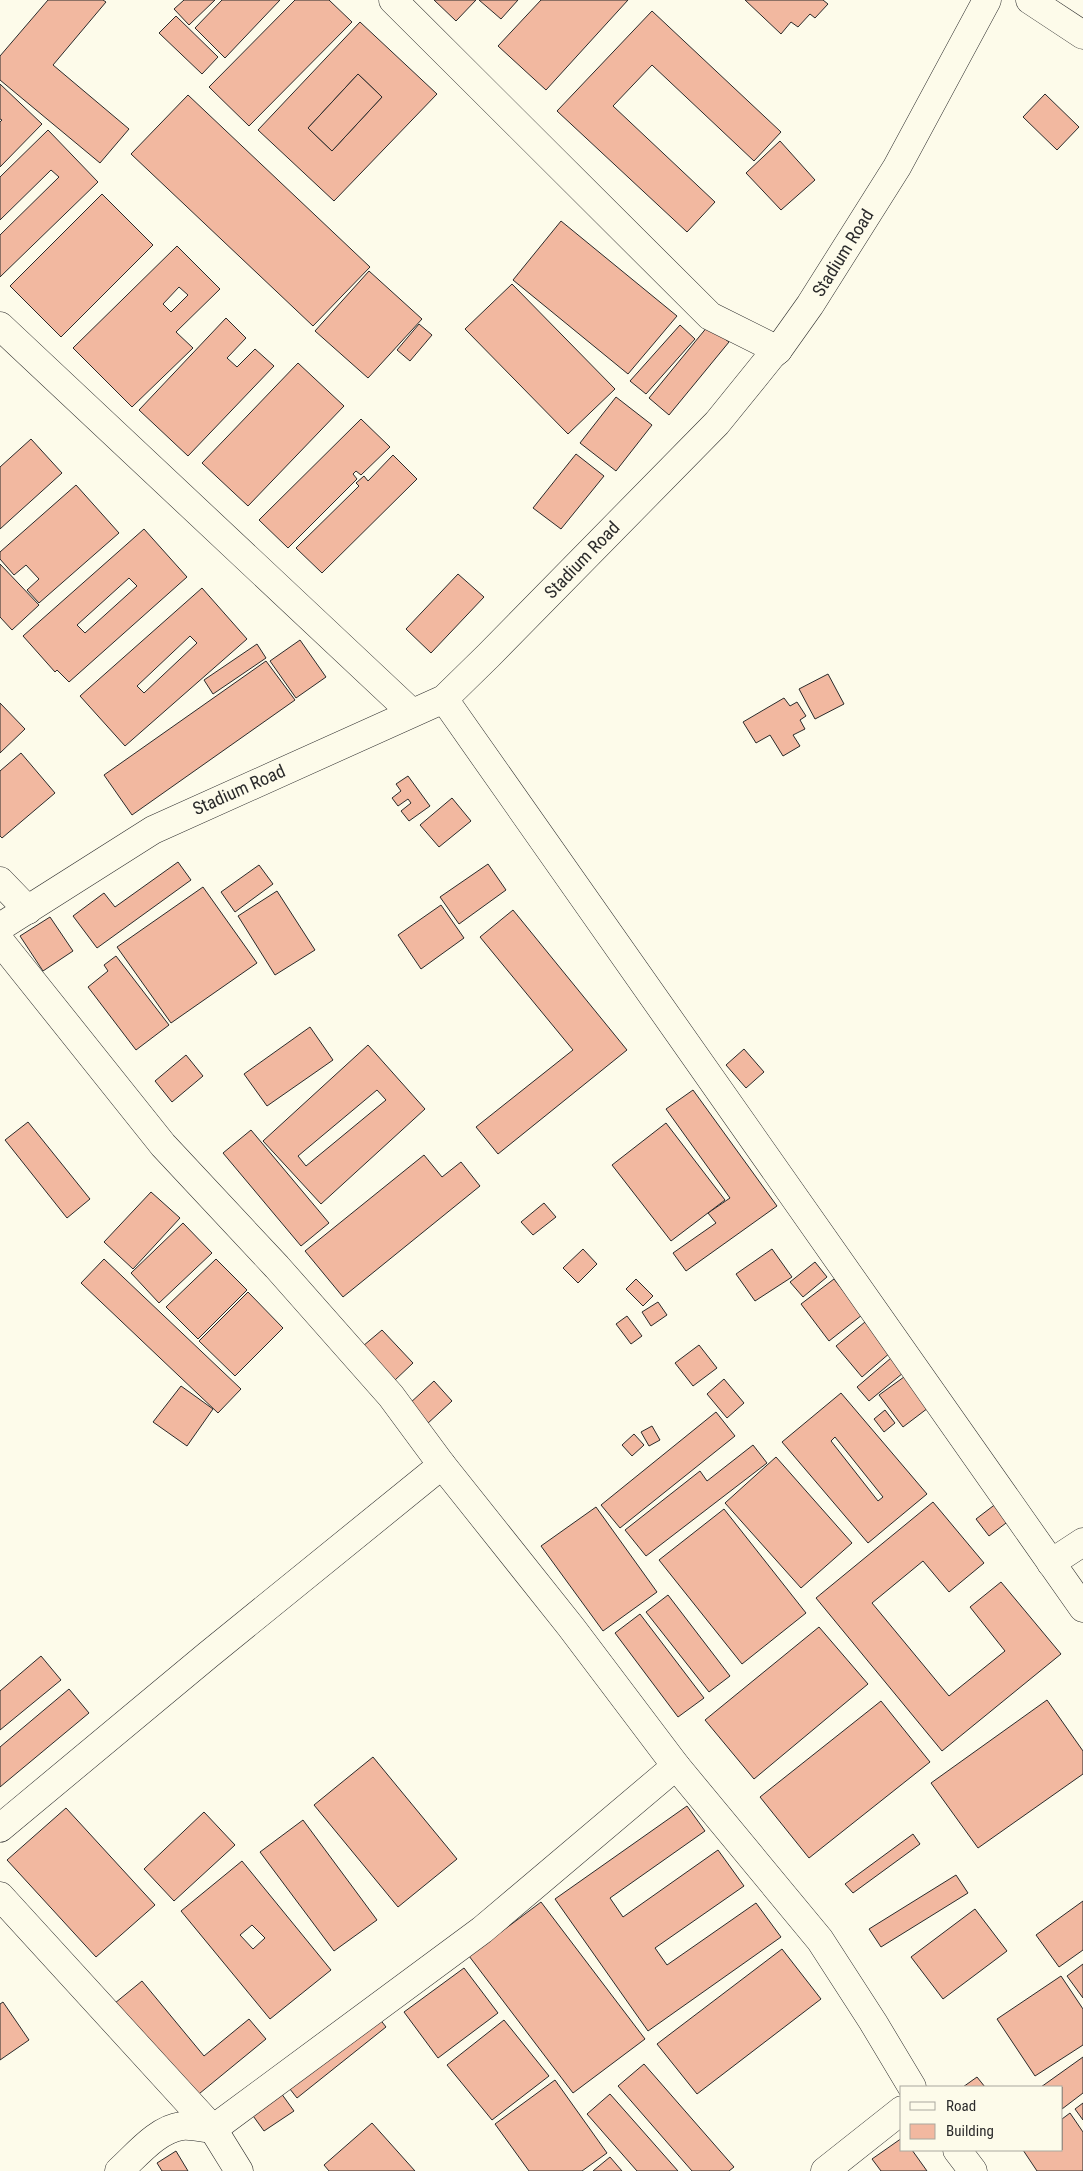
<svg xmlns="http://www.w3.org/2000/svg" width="1083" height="2171" font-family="'Roboto Condensed',sans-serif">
  <rect width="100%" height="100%" fill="#fdfbea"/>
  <g fill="#f2b8a0" stroke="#2b2b2b" fill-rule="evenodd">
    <path d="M 48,0 L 103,0 L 106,2 L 53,65 L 129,129 L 100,163 L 0,80 L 0,56 Z"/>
    <path d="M 184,0 L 215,0 L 189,25 L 174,9 Z"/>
    <path d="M 222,0 L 280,0 L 225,58 L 195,28 Z"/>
    <path d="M 295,0 L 329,0 L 352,22 L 249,126 L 209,87 Z"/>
    <path d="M 434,0 L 476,0 L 456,21 Z"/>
    <path d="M 479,0 L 518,0 L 501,19 Z"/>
    <path d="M 541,0 L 628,0 L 546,90 L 498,46 Z"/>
    <path d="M 745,0 L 823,0 L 828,4 L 815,18 L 810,14 L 798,27 L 791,22 L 781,34 Z"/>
    <path d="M 652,11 L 781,132 L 754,161 L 652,65 L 613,106 L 715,202 L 687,232 L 557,111 Z"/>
    <path d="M 176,16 L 218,57 L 202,74 L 159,33 Z"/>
    <path d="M 360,22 L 437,94 L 334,201 L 258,130 ZM 358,74 L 382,97 L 332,151 L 308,128 Z"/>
    <path d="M 358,74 L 382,97 L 332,151 L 308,128 Z"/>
    <path d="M 0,84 L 42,124 L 0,167 L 0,122 L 2,120 L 0,119 Z"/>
    <path d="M 1045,94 L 1079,127 L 1057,150 L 1023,117 Z"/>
    <path d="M 188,95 L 370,267 L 313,326 L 131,154 Z"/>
    <path d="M 48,130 L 98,182 L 0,277 L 0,235 L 59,177 L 51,170 L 0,220 L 0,177 Z"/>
    <path d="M 780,141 L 815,180 L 781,210 L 746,173 Z"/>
    <path d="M 102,194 L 153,245 L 61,337 L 10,286 Z"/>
    <path d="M 561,221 L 677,316 L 628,374 L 513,280 Z"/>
    <path d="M 177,246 L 220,289 L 176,332 L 193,348 L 132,407 L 73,348 ZM 179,287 L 188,295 L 171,312 L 163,304 Z"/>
    <path d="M 369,271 L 422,319 L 368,378 L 315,331 Z"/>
    <path d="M 512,284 L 615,389 L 568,434 L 465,329 Z"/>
    <path d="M 226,318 L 246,338 L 227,358 L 237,367 L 255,349 L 274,366 L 188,456 L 139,410 Z"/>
    <path d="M 419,324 L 432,335 L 410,361 L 397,350 Z"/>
    <path d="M 680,325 L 695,339 L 646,394 L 630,381 Z"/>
    <path d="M 708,326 L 729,342 L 669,415 L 649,398 Z"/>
    <path d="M 298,363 L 344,406 L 248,506 L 202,463 Z"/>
    <path d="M 616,397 L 652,425 L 616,471 L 580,443 Z"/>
    <path d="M 361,419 L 390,447 L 361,475 L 356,471 L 353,474 L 357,479 L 288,548 L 259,520 Z"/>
    <path d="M 31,439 L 62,473 L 0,529 L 0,467 Z"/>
    <path d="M 576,454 L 604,476 L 561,529 L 533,508 Z"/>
    <path d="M 393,455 L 417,479 L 322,573 L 296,548 L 359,486 L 356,483 L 364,476 L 368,481 Z"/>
    <path d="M 76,485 L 119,533 L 39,603 L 27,590 L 39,579 L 26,565 L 14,575 L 0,559 L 0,552 Z"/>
    <path d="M 144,529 L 187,577 L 69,682 L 57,670 L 55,672 L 23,636 ZM 129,578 L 137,586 L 85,633 L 77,625 Z"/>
    <path d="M 0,564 L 39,605 L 12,630 L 0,617 Z"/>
    <path d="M 458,574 L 484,597 L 431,653 L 406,629 Z"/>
    <path d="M 202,588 L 247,639 L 125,746 L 80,696 ZM 190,636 L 197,643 L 144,693 L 137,686 Z"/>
    <path d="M 300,640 L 326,677 L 296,698 L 270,661 Z"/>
    <path d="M 257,644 L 266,658 L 213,694 L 204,680 Z"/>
    <path d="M 266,661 L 295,700 L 132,815 L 104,775 Z"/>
    <path d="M 828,674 L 844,704 L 815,719 L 799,689 Z"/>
    <path d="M 784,698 L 790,706 L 797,702 L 806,716 L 800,720 L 805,729 L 793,735 L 800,746 L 783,756 L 770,735 L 756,743 L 743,722 Z"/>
    <path d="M 0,703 L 25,729 L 0,753 Z"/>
    <path d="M 21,753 L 55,793 L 2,838 L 0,836 L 0,771 Z"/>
    <path d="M 408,776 L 430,806 L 409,821 L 401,811 L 411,803 L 408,799 L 398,806 L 392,798 L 401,791 L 396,784 Z"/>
    <path d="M 452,798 L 471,821 L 439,847 L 420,825 Z"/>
    <path d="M 178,862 L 191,880 L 97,948 L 73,916 L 104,893 L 115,907 Z"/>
    <path d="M 488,864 L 506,890 L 459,924 L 440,897 Z"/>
    <path d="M 259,865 L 273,884 L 235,912 L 221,892 Z"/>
    <path d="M 203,887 L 257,963 L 171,1023 L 117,947 Z"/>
    <path d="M 277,891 L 315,950 L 275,975 L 238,916 Z"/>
    <path d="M 441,905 L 464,938 L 421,969 L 398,935 Z"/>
    <path d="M 513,910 L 627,1050 L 498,1154 L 476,1127 L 573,1050 L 480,937 Z"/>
    <path d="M 50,917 L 73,951 L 43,971 L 20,936 Z"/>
    <path d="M 116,956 L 169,1025 L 136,1050 L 88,987 L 108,971 L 104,965 Z"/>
    <path d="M 310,1027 L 333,1060 L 267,1106 L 244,1074 Z"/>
    <path d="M 368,1045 L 425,1109 L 321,1204 L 263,1141 ZM 377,1090 L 386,1100 L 306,1166 L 298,1156 Z"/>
    <path d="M 744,1049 L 764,1072 L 746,1088 L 726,1065 Z"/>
    <path d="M 186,1055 L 203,1076 L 172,1102 L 155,1081 Z"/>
    <path d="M 693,1090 L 777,1206 L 686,1271 L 673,1253 L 716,1223 L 708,1213 L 730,1198 L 666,1109 Z"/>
    <path d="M 28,1122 L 90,1199 L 67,1218 L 5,1140 Z"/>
    <path d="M 666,1123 L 725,1200 L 671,1241 L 612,1165 Z"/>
    <path d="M 251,1130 L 329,1223 L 301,1246 L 223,1153 Z"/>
    <path d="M 424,1155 L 442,1177 L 461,1162 L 480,1186 L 343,1297 L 305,1251 Z"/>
    <path d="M 151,1192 L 180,1218 L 133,1269 L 104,1242 Z"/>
    <path d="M 544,1203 L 556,1217 L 533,1235 L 521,1222 Z"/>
    <path d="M 183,1223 L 212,1253 L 159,1303 L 131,1273 Z"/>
    <path d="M 583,1249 L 597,1264 L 578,1283 L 563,1268 Z"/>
    <path d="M 772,1249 L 792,1277 L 755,1301 L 736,1274 Z"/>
    <path d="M 104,1259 L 241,1389 L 218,1413 L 81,1283 Z"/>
    <path d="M 216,1259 L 247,1290 L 198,1339 L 166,1307 Z"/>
    <path d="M 815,1262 L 827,1277 L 803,1297 L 790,1282 Z"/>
    <path d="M 636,1279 L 653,1296 L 643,1306 L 626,1289 Z"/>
    <path d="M 834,1279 L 862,1315 L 829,1341 L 801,1304 Z"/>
    <path d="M 248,1292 L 283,1328 L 235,1376 L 199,1341 Z"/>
    <path d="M 658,1302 L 667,1315 L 651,1326 L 642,1312 Z"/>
    <path d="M 627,1316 L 642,1336 L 631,1344 L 616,1324 Z"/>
    <path d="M 865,1322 L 891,1352 L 862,1377 L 836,1346 Z"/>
    <path d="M 382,1330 L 413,1363 L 394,1381 L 363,1346 Z"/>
    <path d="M 699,1345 L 717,1368 L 693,1386 L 675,1363 Z"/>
    <path d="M 891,1358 L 903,1373 L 869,1401 L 857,1387 Z"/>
    <path d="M 904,1377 L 928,1408 L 903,1427 L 879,1395 Z"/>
    <path d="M 724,1379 L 744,1403 L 727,1418 L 707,1394 Z"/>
    <path d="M 434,1381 L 452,1401 L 427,1424 L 409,1404 Z"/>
    <path d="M 181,1386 L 213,1409 L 187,1446 L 153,1422 Z"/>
    <path d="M 841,1393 L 927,1494 L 868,1543 L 782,1442 ZM 835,1437 L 883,1497 L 878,1501 L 831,1441 Z"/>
    <path d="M 885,1410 L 895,1423 L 884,1432 L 874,1419 Z"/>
    <path d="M 716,1412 L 735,1436 L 620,1528 L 601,1505 Z"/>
    <path d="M 652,1426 L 660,1440 L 649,1446 L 641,1432 Z"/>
    <path d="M 634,1434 L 644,1445 L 632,1456 L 622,1445 Z"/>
    <path d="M 753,1445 L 767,1463 L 646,1556 L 625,1530 L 700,1471 L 707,1481 Z"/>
    <path d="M 776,1457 L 852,1543 L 801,1588 L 725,1503 Z"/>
    <path d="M 933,1502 L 984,1563 L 949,1592 L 923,1561 L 872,1603 L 949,1696 L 1005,1651 L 970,1607 L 1001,1582 L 1061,1654 L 942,1751 L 816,1598 Z"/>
    <path d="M 997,1503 L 1010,1520 L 989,1536 L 976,1519 Z"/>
    <path d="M 596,1507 L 657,1592 L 603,1631 L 541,1546 Z"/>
    <path d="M 724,1509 L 806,1613 L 742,1664 L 659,1560 Z"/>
    <path d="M 668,1595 L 730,1676 L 709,1692 L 646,1612 Z"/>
    <path d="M 640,1614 L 704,1698 L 678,1717 L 615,1633 Z"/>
    <path d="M 819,1627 L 868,1684 L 754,1779 L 705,1720 Z"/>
    <path d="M 41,1656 L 61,1680 L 0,1730 L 0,1691 Z"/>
    <path d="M 69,1689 L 89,1713 L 0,1787 L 0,1747 Z"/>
    <path d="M 1047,1700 L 1083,1751 L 1083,1774 L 978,1848 L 931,1783 Z"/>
    <path d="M 881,1701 L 930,1762 L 809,1858 L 760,1797 Z"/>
    <path d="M 373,1757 L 457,1859 L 398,1907 L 314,1805 Z"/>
    <path d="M 687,1806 L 705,1831 L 610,1898 L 623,1917 L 718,1850 L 744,1886 L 655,1948 L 667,1965 L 756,1903 L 781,1937 L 648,2031 L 555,1899 Z"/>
    <path d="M 66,1808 L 155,1905 L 96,1957 L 7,1860 Z"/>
    <path d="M 204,1812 L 235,1845 L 174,1901 L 144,1869 Z"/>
    <path d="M 303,1820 L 377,1920 L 334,1951 L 260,1852 Z"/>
    <path d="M 913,1834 L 920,1844 L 853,1893 L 845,1884 Z"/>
    <path d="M 242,1861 L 331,1970 L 270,2019 L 181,1911 ZM 252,1925 L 265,1938 L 253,1949 L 240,1935 Z"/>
    <path d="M 956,1875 L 968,1893 L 881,1947 L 869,1929 Z"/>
    <path d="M 1083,1901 L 1083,1950 L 1059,1967 L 1036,1935 Z"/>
    <path d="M 541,1902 L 645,2039 L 573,2093 L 469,1956 Z"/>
    <path d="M 975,1909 L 1007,1951 L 943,1999 L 911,1957 Z"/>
    <path d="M 782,1949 L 821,1999 L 697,2094 L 657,2044 Z"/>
    <path d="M 1083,1964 L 1083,1998 L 1067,1976 Z"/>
    <path d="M 464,1968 L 498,2013 L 438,2058 L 404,2012 Z"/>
    <path d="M 1061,1976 L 1083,2009 L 1083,2045 L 1035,2076 L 997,2019 Z"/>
    <path d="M 142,1981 L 204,2056 L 249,2019 L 266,2039 L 194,2098 L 115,2003 Z"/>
    <path d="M 3,2002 L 29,2040 L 0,2060 L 0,2004 Z"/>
    <path d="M 375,2013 L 386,2027 L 297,2098 L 286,2084 Z"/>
    <path d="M 504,2020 L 549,2076 L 492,2120 L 447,2065 Z"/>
    <path d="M 1083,2057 L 1083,2093 L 1062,2109 L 1062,2087 L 1041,2087 Z"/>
    <path d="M 644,2064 L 734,2167 L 729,2171 L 692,2171 L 618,2086 Z"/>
    <path d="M 977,2077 L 985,2087 L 963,2087 Z"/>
    <path d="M 555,2080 L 607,2153 L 582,2171 L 529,2171 L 495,2124 Z"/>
    <path d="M 281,2093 L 294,2111 L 264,2131 L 251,2113 Z"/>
    <path d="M 610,2094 L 678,2171 L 637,2171 L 587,2114 Z"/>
    <path d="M 1083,2103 L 1083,2120 L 1075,2109 Z"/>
    <path d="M 1070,2113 L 1083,2132 L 1083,2171 L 1037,2171 L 1023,2150 L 1062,2150 L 1062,2119 Z"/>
    <path d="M 372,2123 L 415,2171 L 329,2171 L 324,2165 Z"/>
    <path d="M 902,2138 L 902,2150 L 912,2150 L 927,2171 L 881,2171 L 872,2159 Z"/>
    <path d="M 176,2151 L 188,2171 L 162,2171 L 157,2163 Z"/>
    <path d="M 610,2157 L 622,2171 L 593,2171 Z"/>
  </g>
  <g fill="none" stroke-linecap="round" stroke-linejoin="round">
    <defs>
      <g id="street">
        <path d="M 393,0 L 710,316 L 778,350"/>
        <path d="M 1030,0 L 1083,35"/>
        <path d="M 0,326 L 411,712"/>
        <path d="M 444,699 L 1083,1608"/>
        <path d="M 0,881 L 28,910"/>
        <path d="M 0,927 L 153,830 L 444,699 L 488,656 L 717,423 L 772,355 L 778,350 L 810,305 L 897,167 L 987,0"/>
        <path d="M 0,941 L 163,1145 L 277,1267 L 391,1396 L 442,1465 L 571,1627 L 676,1766 L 820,1940 L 873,2022 L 912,2087"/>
        <path d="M 1051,1563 L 1083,1542"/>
        <path d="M 0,1828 L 208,1655 L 442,1465"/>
        <path d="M 0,1896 L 213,2129 L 239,2171"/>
        <path d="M 957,2150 L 973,2171"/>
        <path d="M 119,2171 C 136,2156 157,2129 182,2126 C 191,2125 203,2128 213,2129 L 482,1930 L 676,1766"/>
        <path d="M 825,2171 L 902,2110"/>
      </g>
    </defs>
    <use href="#street" stroke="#2b2b2b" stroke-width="29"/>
    <use href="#street" stroke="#fdfbea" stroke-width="28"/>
  </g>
  <g text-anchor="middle" stroke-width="4" stroke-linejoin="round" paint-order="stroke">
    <g font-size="18" fill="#2b2b2b" stroke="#fdfbea">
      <text transform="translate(843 253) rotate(-58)" y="6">Stadium Road</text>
      <text transform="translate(582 560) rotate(-46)" y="6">Stadium Road</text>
      <text transform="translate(239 790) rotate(-24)" y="6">Stadium Road</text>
    </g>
  </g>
  <rect x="900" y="2086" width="162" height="65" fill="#fdfbea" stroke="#a9a89e"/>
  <rect x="910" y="2102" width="25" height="8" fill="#fdfbea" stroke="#a9a89e"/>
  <text x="946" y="2111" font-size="15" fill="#2b2b2b">Road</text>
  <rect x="910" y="2124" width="25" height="15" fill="#f2b8a0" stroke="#a9a89e"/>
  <text x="946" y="2136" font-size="15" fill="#2b2b2b">Building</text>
</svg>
